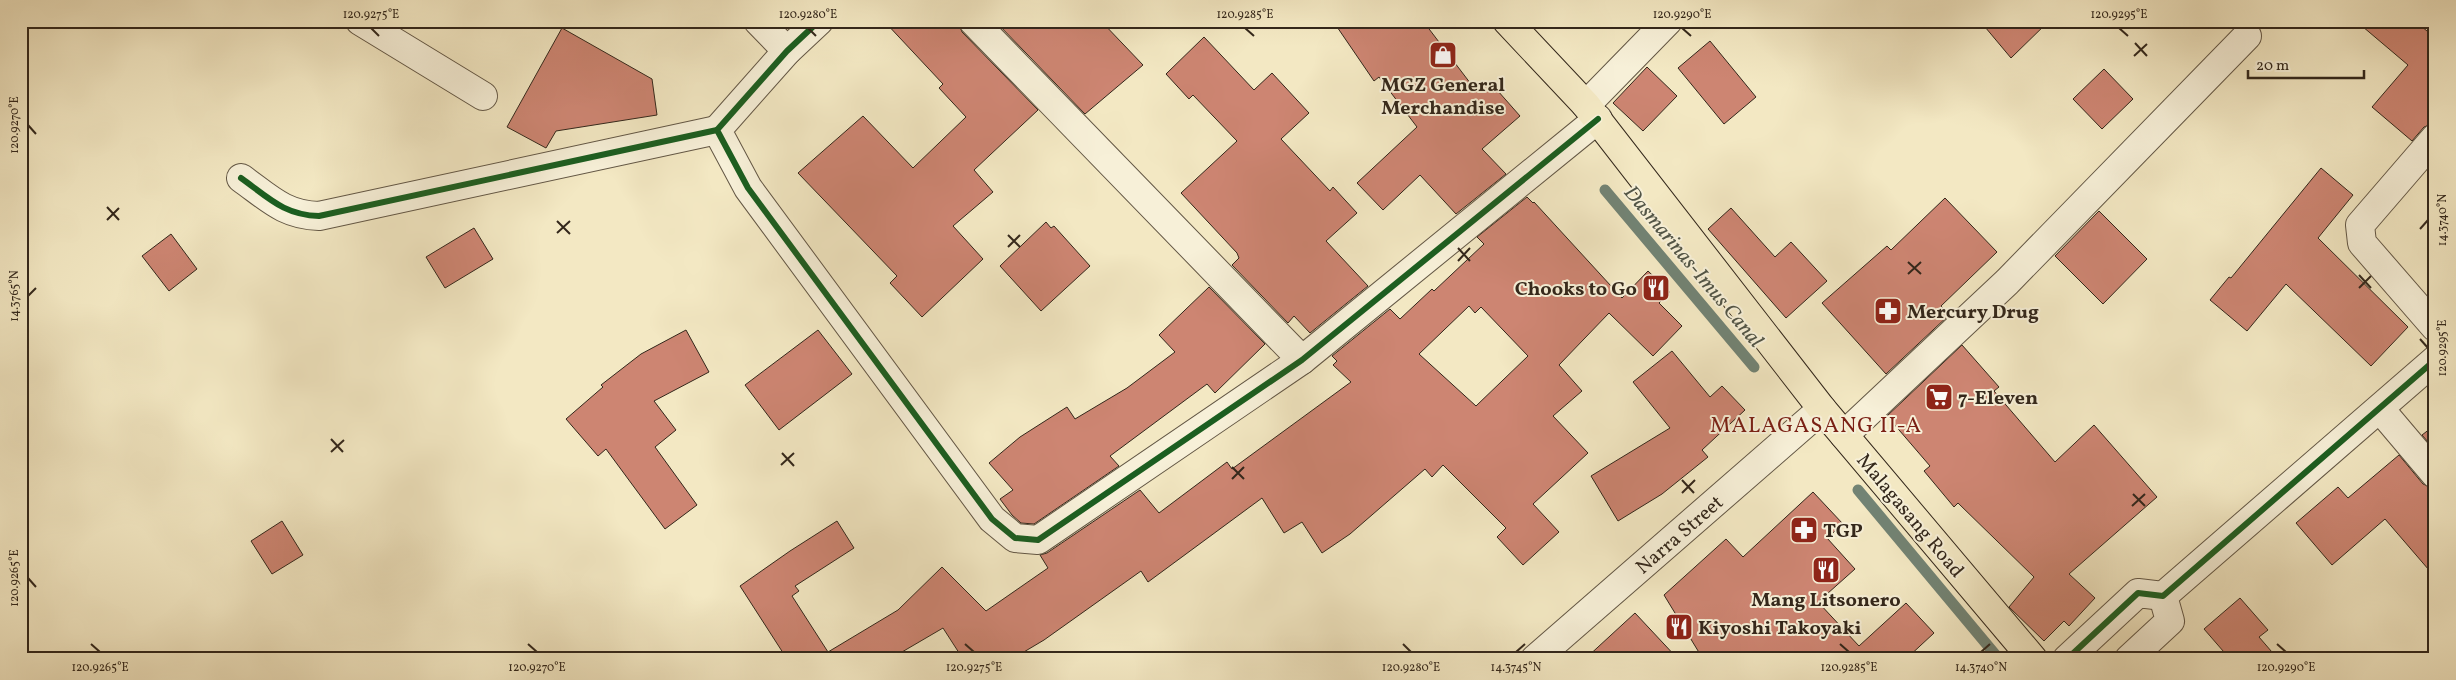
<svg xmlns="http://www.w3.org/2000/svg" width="2456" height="680" font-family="Vollkorn,serif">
  <rect width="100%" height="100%" fill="#f3e8c3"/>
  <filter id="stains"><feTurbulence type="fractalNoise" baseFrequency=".004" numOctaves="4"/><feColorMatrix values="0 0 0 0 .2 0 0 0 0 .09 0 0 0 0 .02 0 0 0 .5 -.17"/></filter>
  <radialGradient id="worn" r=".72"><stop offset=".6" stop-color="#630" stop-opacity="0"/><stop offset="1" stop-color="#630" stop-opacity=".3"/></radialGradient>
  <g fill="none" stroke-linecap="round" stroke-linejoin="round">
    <g stroke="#728374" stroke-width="11">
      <path d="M 1605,190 L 1754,367"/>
      <path d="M 1858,490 L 1999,659"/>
    </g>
  </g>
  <g fill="#cd8572" stroke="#33271b" fill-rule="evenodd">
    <path d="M 884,21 L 958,21 L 962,32 L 1038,110 L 974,170 L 993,192 L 953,226 L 983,259 L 922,317 L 890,283 L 897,276 L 798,173 L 863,116 L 913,168 L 966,117 L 939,88 L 943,84 Z"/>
    <path d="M 995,21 L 1101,21 L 1143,65 L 1085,114 Z"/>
    <path d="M 1333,21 L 1423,21 L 1477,92 L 1490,82 L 1520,116 L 1482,149 L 1506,174 L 1456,214 L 1420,175 L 1383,210 L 1357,183 L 1417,127 L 1379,77 L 1374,81 Z"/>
    <path d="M 1980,21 L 2049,21 L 2011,58 Z"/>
    <path d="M 2356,21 L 2415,21 L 2433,36 L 2435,34 L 2435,123 L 2424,127 L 2412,141 L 2372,107 L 2408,65 Z"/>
    <path d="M 562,28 L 652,79 L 657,115 L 556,131 L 546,148 L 507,127 Z"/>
    <path d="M 1204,37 L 1254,90 L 1272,73 L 1309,113 L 1281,139 L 1330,191 L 1333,187 L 1357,213 L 1326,241 L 1368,286 L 1310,333 L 1294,316 L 1288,323 L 1232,265 L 1239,258 L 1237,253 L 1181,193 L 1237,141 L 1193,95 L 1189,99 L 1166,74 Z"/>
    <path d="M 1710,41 L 1756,97 L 1724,124 L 1678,68 Z"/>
    <path d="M 1647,67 L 1677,96 L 1643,131 L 1613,103 Z"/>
    <path d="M 2104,69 L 2133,99 L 2102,129 L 2073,99 Z"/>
    <path d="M 2321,168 L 2353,195 L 2318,238 L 2408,327 L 2371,366 L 2286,284 L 2247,331 L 2210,300 L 2229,277 L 2231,278 Z"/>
    <path d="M 1527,197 L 1533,203 L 1534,202 L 1622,298 L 1648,271 L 1670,292 L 1659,303 L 1682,326 L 1653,356 L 1609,313 L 1559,365 L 1582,391 L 1553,416 L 1588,453 L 1533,504 L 1559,532 L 1523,565 L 1497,537 L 1506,528 L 1443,465 L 1432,477 L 1425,469 L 1350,534 L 1322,553 L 1302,522 L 1284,533 L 1262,498 L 1148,582 L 1141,571 L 1044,640 L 1012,659 L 963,659 L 943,628 L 890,659 L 787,659 L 740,586 L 790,551 L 837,521 L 854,548 L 795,586 L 799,591 L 792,596 L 828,652 L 898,610 L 942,567 L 986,611 L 1048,568 L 1040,555 L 1047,553 L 1140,490 L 1159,513 L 1227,462 L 1232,469 L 1351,382 L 1333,365 L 1337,361 L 1332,356 L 1390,309 L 1400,319 L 1432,289 L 1434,291 L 1484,244 L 1477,237 ZM 1469,306 L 1475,313 L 1481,307 L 1528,356 L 1476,406 L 1419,354 Z"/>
    <path d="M 1945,198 L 1997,252 L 1941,306 L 1949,315 L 1886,374 L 1822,303 L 1887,246 L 1891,250 Z"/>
    <path d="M 1731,208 L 1775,257 L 1791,242 L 1827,281 L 1786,318 L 1708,229 Z"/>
    <path d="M 2099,211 L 2147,259 L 2103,304 L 2055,256 Z"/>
    <path d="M 1046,222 L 1051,228 L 1054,226 L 1090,266 L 1041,311 L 1000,266 Z"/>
    <path d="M 474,228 L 493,259 L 445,288 L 426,257 Z"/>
    <path d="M 171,234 L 197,269 L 169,291 L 142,256 Z"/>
    <path d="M 1209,287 L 1265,344 L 1215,393 L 1207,384 L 1110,456 L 1119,466 L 1034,524 L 1021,523 L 1012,515 L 1000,499 L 1013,490 L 989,463 L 1020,437 L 1067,407 L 1075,419 L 1127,388 L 1175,352 L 1159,335 Z"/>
    <path d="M 686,330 L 709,372 L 654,401 L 676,430 L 655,447 L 697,505 L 665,529 L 606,449 L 598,456 L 566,419 L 603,387 L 601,385 L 641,354 Z"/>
    <path d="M 818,330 L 852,374 L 779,430 L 745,385 Z"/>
    <path d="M 1962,345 L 1999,387 L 1994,391 L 2055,462 L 2094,425 L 2157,497 L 2069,574 L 2095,598 L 2069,626 L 2064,621 L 2044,641 L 2009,607 L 2034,577 L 1958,503 L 1954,507 L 1924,471 L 1930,466 L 1887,416 Z"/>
    <path d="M 1672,351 L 1710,397 L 1722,386 L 1745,410 L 1702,450 L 1708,457 L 1662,494 L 1618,521 L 1591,476 L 1670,428 L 1633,382 Z"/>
    <path d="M 2435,425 L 2435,450 L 2422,435 Z"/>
    <path d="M 2399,455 L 2423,484 L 2435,489 L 2435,577 L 2385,519 L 2332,565 L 2296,523 L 2338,487 L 2348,498 Z"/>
    <path d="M 1813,492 L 1843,524 L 1827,538 L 1855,569 L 1818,602 L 1859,646 L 1906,603 L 1934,633 L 1906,659 L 1703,659 L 1664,595 L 1726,539 L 1743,557 Z"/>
    <path d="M 282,521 L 303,555 L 272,574 L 251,541 Z"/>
    <path d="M 2240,598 L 2268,630 L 2259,637 L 2278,659 L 2230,659 L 2204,629 Z"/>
    <path d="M 1635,613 L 1678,659 L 1585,659 Z"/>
  </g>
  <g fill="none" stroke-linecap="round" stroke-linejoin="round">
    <defs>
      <g id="minor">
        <path d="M 360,21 L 483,96"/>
        <path d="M 758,21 L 787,51"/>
        <path d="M 819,21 L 787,51 L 717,130 L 748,188 L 992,519 L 1015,538 L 1038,540 L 1302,360 L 1598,119"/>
        <path d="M 973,21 L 1302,360"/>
        <path d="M 1586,105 L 1668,21"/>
        <path d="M 2435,138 L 2360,225 L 2362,243 L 2435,327"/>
        <path d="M 241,178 C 269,198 284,215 319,216 L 717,130"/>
        <path d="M 2380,409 L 2435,474"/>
        <path d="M 1844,435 L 2007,282 L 2247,36"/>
        <path d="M 1535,659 L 1822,409"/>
        <path d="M 2067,659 L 2138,593 L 2163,596 L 2435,360"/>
        <path d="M 2129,659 L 2170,621 L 2163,596"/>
      </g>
      <path id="major" d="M 1507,21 L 1586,105 L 1822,409 L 2033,659"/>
    </defs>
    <use href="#minor" stroke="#635745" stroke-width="30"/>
    <use href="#major" stroke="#33271b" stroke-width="30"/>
    <use href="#minor" stroke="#f7f0d8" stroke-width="28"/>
    <use href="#major" stroke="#f3e8c3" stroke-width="28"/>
    <defs>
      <g id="cycleway">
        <path d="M 819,21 L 787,51 L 717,130 L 748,188 L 992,519 L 1015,538 L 1038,540 L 1302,360 L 1598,119"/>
        <path d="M 241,178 C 269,198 284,215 319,216 L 717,130"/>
        <path d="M 2067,659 L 2138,593 L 2163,596 L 2435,360"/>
      </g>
    </defs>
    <use href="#cycleway" stroke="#f7f0d8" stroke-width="9"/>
    <use href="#cycleway" stroke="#1b5e20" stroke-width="6"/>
  </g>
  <path fill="none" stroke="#33271b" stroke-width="2" d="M 371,28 L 379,36M 808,28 L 816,36M 1245,28 L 1254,36M 1682,28 L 1691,36M 2119,28 L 2128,36M 2135,43 L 2147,56M 2134,56 L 2147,44M 28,125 L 36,134M 107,207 L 119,220M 107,220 L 119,208M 557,221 L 570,234M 2420,229 L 2428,220M 557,233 L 570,221M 1008,235 L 1020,247M 1008,247 L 1020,235M 1458,248 L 1470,261M 1458,261 L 1470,248M 1908,262 L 1921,274M 1908,274 L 1921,262M 2359,275 L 2371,288M 2359,288 L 2371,276M 28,296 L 36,288M 2420,339 L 2428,348M 331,439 L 343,452M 331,452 L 344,440M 782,453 L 794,466M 781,465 L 794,453M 1232,467 L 1244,479M 1232,479 L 1244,467M 1682,480 L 1694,493M 1682,493 L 1695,480M 2133,494 L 2145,506M 2132,506 L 2145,494M 28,578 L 36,587M 91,644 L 100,652M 528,644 L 537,652M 965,644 L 974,652M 1403,644 L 1411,652M 1840,644 L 1849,652M 2277,644 L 2286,652M 1516,652 L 1525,644M 1981,652 L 1990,644"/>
  <defs>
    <symbol id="shop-square" viewBox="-11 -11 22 22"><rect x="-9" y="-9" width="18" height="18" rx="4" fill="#8f2418" stroke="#f7f0d8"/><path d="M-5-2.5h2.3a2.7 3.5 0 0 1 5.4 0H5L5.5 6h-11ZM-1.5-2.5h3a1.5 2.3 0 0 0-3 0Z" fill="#fff"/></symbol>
    <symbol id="restaurant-square" viewBox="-11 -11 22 22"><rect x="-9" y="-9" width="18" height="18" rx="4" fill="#8f2418" stroke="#f7f0d8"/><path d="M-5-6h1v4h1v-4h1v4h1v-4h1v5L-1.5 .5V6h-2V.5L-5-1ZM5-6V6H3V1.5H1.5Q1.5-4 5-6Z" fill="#fff"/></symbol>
    <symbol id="pharmacy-square" viewBox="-11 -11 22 22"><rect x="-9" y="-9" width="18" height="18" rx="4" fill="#8f2418" stroke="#f7f0d8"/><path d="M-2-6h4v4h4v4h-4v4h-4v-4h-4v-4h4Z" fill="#fff"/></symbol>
    <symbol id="supermarket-square" viewBox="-11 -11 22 22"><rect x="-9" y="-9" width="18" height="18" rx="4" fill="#8f2418" stroke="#f7f0d8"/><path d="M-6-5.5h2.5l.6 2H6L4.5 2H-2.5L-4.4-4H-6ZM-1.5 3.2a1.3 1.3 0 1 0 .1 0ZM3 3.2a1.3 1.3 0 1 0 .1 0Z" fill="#fff"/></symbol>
  </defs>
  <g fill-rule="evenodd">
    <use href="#shop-square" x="1427" y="39" width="32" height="32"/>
    <use href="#restaurant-square" x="1640" y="272" width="32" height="32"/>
    <use href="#pharmacy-square" x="1872" y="295" width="32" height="32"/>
    <use href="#supermarket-square" x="1923" y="381" width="32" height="32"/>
    <use href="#pharmacy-square" x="1788" y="514" width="32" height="32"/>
    <use href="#restaurant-square" x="1810" y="554" width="32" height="32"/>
    <use href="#restaurant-square" x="1663" y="611" width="32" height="32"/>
  </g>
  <g text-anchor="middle" stroke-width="4" stroke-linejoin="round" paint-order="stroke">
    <g font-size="20" font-weight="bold" fill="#33271b" stroke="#f7f0d8" text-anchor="start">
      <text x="1443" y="91" text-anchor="middle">MGZ General<tspan x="1443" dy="23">Merchandise</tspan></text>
      <text x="1637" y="295" text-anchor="end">Chooks to Go</text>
      <text x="1907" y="318">Mercury Drug</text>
      <text x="1958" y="404">7-Eleven</text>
      <text x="1823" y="537">TGP</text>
      <text x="1826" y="606" text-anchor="middle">Mang Litsonero</text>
      <text x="1698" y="634">Kiyoshi Takoyaki</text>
    </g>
    <g font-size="20" fill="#33271b" stroke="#f7f0d8">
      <text transform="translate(1911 515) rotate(50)" y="7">Malagasang Road</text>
      <text transform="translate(1679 534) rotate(-41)" y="7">Narra Street</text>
    </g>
    <g font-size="21" font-style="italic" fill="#525547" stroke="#f7f0d8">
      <text transform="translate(1694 266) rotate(50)" y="7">Dasmarinas-Imus Canal</text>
    </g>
    <g font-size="22" letter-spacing="1" fill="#7a1f14" stroke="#f7f0d8">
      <text x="1816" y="432">MALAGASANG II-A</text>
    </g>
  </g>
  <rect width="2456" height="680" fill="none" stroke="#f3e8c3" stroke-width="55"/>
  <path d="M2248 70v8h116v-8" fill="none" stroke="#33271b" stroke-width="2.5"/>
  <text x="2256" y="70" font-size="15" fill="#33271b" stroke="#f7f0d8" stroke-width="4" paint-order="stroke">20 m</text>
  <rect x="28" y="28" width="2400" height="624" fill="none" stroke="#33271b" stroke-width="2"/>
  <g font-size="12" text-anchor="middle" fill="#33271b">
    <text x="371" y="18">120.9275°E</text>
    <text x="808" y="18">120.9280°E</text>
    <text x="1245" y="18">120.9285°E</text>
    <text x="1682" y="18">120.9290°E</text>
    <text x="2119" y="18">120.9295°E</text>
    <text transform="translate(14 125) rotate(-90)" y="4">120.9270°E</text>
    <text transform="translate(2442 220) rotate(-90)" y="4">14.3740°N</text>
    <text transform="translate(14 296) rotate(-90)" y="4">14.3765°N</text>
    <text transform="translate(2442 348) rotate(-90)" y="4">120.9295°E</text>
    <text transform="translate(14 578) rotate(-90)" y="4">120.9265°E</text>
    <text x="100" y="671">120.9265°E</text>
    <text x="537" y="671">120.9270°E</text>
    <text x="974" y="671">120.9275°E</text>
    <text x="1411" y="671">120.9280°E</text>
    <text x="1516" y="671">14.3745°N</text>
    <text x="1849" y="671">120.9285°E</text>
    <text x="1981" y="671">14.3740°N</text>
    <text x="2286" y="671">120.9290°E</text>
  </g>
  <rect width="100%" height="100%" filter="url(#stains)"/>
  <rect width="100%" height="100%" fill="url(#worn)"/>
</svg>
